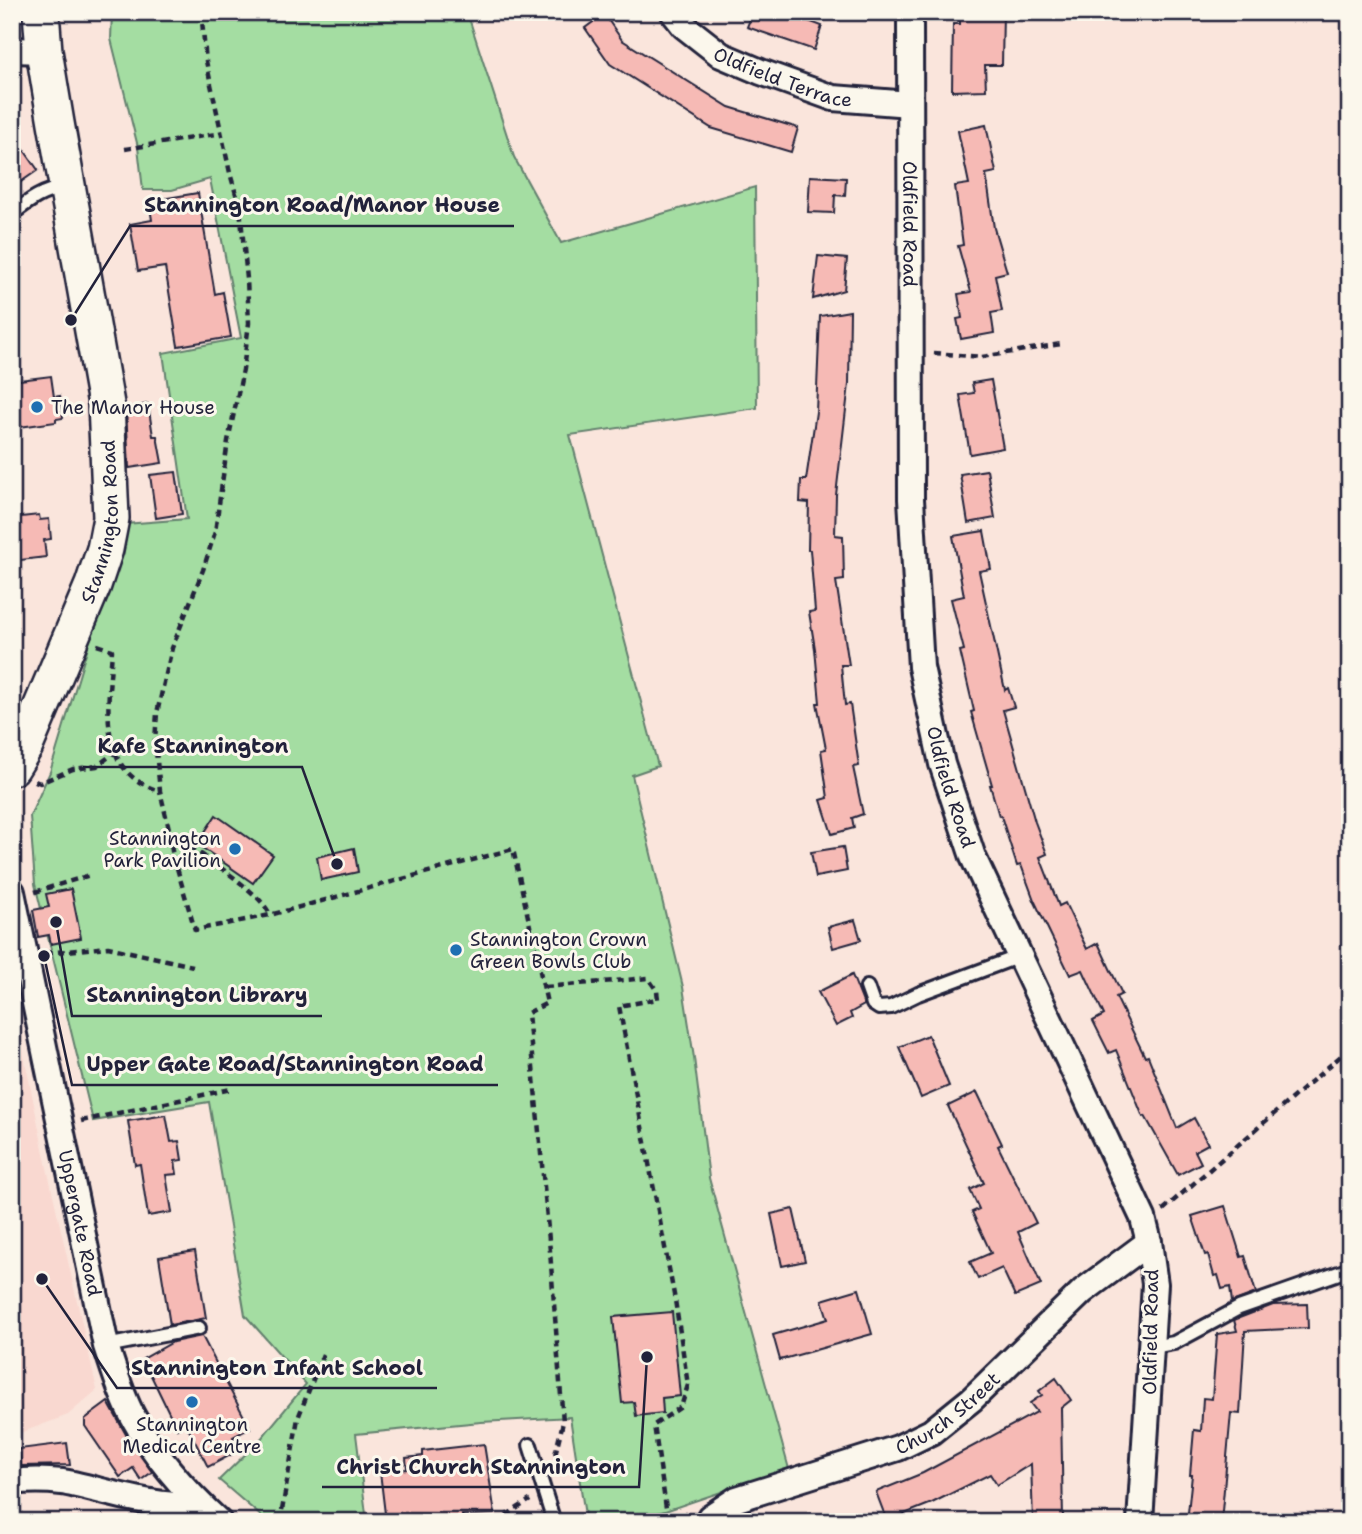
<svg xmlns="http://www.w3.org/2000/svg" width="1362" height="1534" font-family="'Shantell Sans',sans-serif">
  <rect width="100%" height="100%" fill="#fae5dc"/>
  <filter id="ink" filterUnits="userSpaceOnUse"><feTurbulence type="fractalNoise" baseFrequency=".0143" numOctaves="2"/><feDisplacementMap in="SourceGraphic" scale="14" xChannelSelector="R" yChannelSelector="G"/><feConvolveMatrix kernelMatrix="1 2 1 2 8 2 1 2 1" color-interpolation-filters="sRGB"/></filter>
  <g filter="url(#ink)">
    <path fill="#f9d8d0" d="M 12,997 L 47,1168 L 97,1390 L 68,1415 L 12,1436 Z"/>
    <path fill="#a4dda2" stroke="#63806e" stroke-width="2" d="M 112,12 L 467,12 L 514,157 L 561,243 L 755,187 L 757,408 L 570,435 L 658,766 L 632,775 L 683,987 L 694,1058 L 709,1178 L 789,1469 L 665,1511 L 624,1522 L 586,1522 L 570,1417 L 481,1422 L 356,1434 L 367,1522 L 268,1522 L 219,1480 L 260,1440 L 306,1384 L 245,1315 L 209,1102 L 93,1121 L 35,884 L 30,816 L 50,772 L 125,524 L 187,519 L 163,353 L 241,338 L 210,179 L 172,190 L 143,190 L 138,147 L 111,39 Z"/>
    <g fill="#f6bab5" stroke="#22223b" stroke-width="2">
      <path d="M 753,12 L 784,12 L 822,26 L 814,50 L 747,27 Z"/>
      <path d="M 960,12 L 1003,12 L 1002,65 L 985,65 L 986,90 L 952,91 L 953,24 L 960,24 Z"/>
      <path d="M 604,14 L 622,40 L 729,107 L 798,128 L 791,152 L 711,128 L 610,64 L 585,28 Z"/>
      <path d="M 986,125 L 996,172 L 986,174 L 994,228 L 1007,272 L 995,275 L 1002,311 L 991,313 L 994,333 L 961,339 L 957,319 L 962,318 L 958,294 L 971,292 L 958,246 L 963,245 L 955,186 L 969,184 L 958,131 Z"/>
      <path d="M 12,133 L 38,170 L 12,188 Z"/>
      <path d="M 810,176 L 846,178 L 845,196 L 835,195 L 834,213 L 808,212 Z"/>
      <path d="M 198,193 L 215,294 L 223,292 L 231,337 L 178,346 L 165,267 L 138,271 L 130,224 L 152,220 L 149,201 Z"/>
      <path d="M 818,256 L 847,259 L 844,290 L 813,299 Z"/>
      <path d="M 850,311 L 849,384 L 836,495 L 835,535 L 843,536 L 844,580 L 836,581 L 849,665 L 841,665 L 845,705 L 850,704 L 859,766 L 853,767 L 863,814 L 852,818 L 854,828 L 832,834 L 821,800 L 828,798 L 821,750 L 826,749 L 817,703 L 820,703 L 815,649 L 809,612 L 815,611 L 810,550 L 808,550 L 809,503 L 800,502 L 801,480 L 806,480 L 816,412 L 820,316 Z"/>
      <path d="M 51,376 L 54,397 L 60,396 L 63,418 L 56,419 L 56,422 L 12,428 L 12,381 Z"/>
      <path d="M 991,380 L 1003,448 L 970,454 L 960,395 L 974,393 L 972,383 Z"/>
      <path d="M 148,404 L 153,436 L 157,436 L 162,463 L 129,468 L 126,408 Z"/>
      <path d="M 987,470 L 995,518 L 968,523 L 960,474 Z"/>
      <path d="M 176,472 L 182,514 L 156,518 L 150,475 Z"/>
      <path d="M 39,515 L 40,520 L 49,519 L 51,539 L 44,540 L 46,557 L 12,561 L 12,518 Z"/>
      <path d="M 984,531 L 991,569 L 979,571 L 1005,690 L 1008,688 L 1014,707 L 1003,710 L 1035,822 L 1047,854 L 1040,857 L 1059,906 L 1065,903 L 1087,949 L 1098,943 L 1122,994 L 1116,997 L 1145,1057 L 1148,1056 L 1177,1128 L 1194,1118 L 1208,1144 L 1195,1151 L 1201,1163 L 1178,1175 L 1145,1116 L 1143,1117 L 1116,1050 L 1109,1053 L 1093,1021 L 1104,1015 L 1083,970 L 1070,975 L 1034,900 L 1021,865 L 1017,866 L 1001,816 L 999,816 L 990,785 L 992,785 L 971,712 L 974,711 L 960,651 L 964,650 L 951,599 L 964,596 L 953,536 Z"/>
      <path d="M 216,815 L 273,855 L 253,883 L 197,844 Z"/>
      <path d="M 843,847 L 847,871 L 816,877 L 811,852 Z"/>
      <path d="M 354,848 L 358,872 L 321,880 L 317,857 Z"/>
      <path d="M 71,889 L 81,938 L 51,944 L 49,935 L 38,937 L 33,910 L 49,907 L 46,894 Z"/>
      <path d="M 855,920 L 861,940 L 833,948 L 828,927 Z"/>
      <path d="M 852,975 L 864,1005 L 850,1013 L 852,1018 L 836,1026 L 818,992 Z"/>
      <path d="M 928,1035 L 949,1086 L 921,1098 L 899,1047 Z"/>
      <path d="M 977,1092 L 1002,1144 L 998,1146 L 1036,1223 L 1018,1232 L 1041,1285 L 1015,1296 L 1002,1268 L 978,1279 L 970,1262 L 991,1253 L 972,1212 L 979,1209 L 970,1190 L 984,1183 L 948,1106 Z"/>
      <path d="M 166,1115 L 171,1142 L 179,1141 L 182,1160 L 175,1161 L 177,1174 L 166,1175 L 172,1212 L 148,1216 L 140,1164 L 135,1165 L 128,1121 Z"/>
      <path d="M 1225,1206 L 1241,1257 L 1245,1256 L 1256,1293 L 1232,1302 L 1230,1287 L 1222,1289 L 1218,1275 L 1214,1276 L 1208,1254 L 1205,1255 L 1192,1216 Z"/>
      <path d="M 793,1209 L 805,1261 L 782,1266 L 771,1214 Z"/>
      <path d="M 195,1251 L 206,1318 L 170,1325 L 159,1257 Z"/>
      <path d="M 859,1289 L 872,1334 L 780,1360 L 773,1335 L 828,1319 L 822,1300 Z"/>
      <path d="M 1307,1304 L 1308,1328 L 1245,1331 L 1240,1414 L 1231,1413 L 1221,1522 L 1187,1522 L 1192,1475 L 1190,1475 L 1194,1430 L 1201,1431 L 1203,1398 L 1212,1399 L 1217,1334 L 1237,1331 L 1234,1320 L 1273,1305 Z"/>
      <path d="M 672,1312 L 680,1396 L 662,1398 L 663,1413 L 636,1416 L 634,1402 L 622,1403 L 613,1317 Z"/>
      <path d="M 202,1336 L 250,1428 L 233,1437 L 240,1450 L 208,1467 L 186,1424 L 177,1429 L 143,1359 L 173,1342 Z"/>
      <path d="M 1056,1378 L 1071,1400 L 1061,1408 L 1063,1520 L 1033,1521 L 1031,1464 L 997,1485 L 990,1474 L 932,1503 L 887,1521 L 876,1492 L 923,1473 L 1037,1412 L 1030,1403 L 1042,1395 L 1039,1391 Z"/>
      <path d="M 108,1402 L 129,1440 L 152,1472 L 141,1480 L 133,1468 L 120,1477 L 85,1426 L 85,1419 Z"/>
      <path d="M 67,1443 L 70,1465 L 21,1466 L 19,1449 Z"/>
      <path d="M 484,1444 L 495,1514 L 462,1515 L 463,1522 L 386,1522 L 380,1472 L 407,1469 L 406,1458 L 423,1456 L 423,1451 Z"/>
    </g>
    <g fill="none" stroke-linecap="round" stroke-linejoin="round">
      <defs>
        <g id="service">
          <path d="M 12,214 C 29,201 43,190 64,188"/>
          <path d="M 867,987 L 873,1004 L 879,1008 L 891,1007 L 918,994 L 1020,956"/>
          <path d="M 106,1346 L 199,1328"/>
          <path d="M 1152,1347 L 1174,1343 L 1239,1308 L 1350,1269"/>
          <path d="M 530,1445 L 554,1522"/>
        </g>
        <g id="minor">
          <path id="s1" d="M 673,12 L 684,26 L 721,55 L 761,72 L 833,98 L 910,104"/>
          <path id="s2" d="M 910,12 L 911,499 L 921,667 L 942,764 L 973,857 L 1143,1218 L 1149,1242 L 1155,1284 L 1140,1522"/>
          <path d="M 12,50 L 44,51"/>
          <path id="s3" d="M 12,892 L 106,1346 C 114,1370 121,1395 133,1417 C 155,1457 186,1492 219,1522"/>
          <path d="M 12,1482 C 29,1480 45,1480 62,1482 C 91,1486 173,1515 196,1501"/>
          <path id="s4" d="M 707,1522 L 710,1517 L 737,1499 L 898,1448 L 931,1432 L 972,1399 L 1083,1291 L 1149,1242"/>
        </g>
        <g id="secondary">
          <path id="s5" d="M 12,767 L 25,746 L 93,585 L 105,549 L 111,518 L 106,404 L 56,123 L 44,51 L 41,12"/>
        </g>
      </defs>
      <use href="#service" stroke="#22223b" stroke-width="18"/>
      <use href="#minor" stroke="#22223b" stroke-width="30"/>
      <use href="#secondary" stroke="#22223b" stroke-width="40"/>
      <g stroke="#22223b" stroke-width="4.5" stroke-dasharray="7 5" stroke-linecap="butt">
        <path d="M 203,12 L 202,21 L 206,61 L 230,173 L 240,208 L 247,279 L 249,323 L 243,370 L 228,441 L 215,532 L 203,570 L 172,648 L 157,713 L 155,741 L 160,791 L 170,833 L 172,851 L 195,930 L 270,915 L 513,849 L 547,1003 L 528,1013 L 550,1251 L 563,1422 L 554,1459"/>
        <path d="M 125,149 L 222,133"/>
        <path d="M 934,353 L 982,357 L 1061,344"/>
        <path d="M 97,645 L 112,650 C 109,703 94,772 160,791"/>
        <path d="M 35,781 L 40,783 L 73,769 L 97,766 L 114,753"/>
        <path d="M 170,833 C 193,849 262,892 270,915"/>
        <path d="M 35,892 L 90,875"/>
        <path d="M 46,953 L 108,947 L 193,966"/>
        <path d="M 545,987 L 648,978 L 657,991 L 658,999 L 619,1006 L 675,1300 L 688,1385 L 681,1407 L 654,1425 L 668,1522"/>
        <path d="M 81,1121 L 231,1089"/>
        <path d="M 1163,1210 L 1350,1048"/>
        <path d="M 280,1522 L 298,1418 L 323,1354"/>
        <path d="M 496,1522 L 530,1500"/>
      </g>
      <use href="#service" stroke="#fbf7ec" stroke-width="12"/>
      <use href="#minor" stroke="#fbf7ec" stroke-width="24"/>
      <use href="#secondary" stroke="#fbf7ec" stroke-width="35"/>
    </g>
  </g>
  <g fill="#1f6fb2" stroke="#fbf7ec" stroke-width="2.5">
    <circle cx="37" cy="407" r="7"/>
    <circle cx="235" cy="849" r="7"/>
    <circle cx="456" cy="950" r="7"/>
    <circle cx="192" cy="1402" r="7"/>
  </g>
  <g text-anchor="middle" stroke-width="6" stroke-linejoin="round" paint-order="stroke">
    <g font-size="19" fill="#22223b" stroke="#fbf7ec">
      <text dy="7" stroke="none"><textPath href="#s1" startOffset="131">Oldfield Terrace</textPath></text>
      <text dy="7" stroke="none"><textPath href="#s2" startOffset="212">Oldfield Road</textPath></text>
      <text dy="7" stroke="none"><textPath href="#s5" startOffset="264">Stannington Road</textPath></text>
      <text dy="7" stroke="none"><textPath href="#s2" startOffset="779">Oldfield Road</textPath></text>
      <text dy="7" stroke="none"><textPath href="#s3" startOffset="338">Uppergate Road</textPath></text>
      <text transform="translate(1150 1332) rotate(-89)" y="7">Oldfield Road</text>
      <text dy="7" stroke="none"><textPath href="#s4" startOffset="268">Church Street</textPath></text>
    </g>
    <g font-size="19" fill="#22223b" stroke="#fbf7ec" text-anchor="start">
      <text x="51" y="414">The Manor House</text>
      <text x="221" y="845" text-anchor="end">Stannington<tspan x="221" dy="22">Park Pavilion</tspan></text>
      <text x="470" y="946">Stannington Crown<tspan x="470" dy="22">Green Bowls Club</tspan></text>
      <text x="192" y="1431" text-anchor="middle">Stannington<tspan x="192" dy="22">Medical Centre</tspan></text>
    </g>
  </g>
  <path fill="none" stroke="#22223b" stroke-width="2.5" d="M71 320L130 226H514M337 864L302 767H83M56 922L72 1016H322M44 956L72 1085H498M42 1279L117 1388H437M647 1357L639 1487H322"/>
  <g fill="#22223b" stroke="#fbf7ec" stroke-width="2.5">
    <circle cx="71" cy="320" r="7"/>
    <circle cx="337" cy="864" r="7"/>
    <circle cx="56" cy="922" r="7"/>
    <circle cx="44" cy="956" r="7"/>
    <circle cx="42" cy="1279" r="7"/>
    <circle cx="647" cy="1357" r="7"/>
  </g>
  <g font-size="21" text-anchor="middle" font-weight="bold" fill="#22223b" stroke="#fbf7ec" stroke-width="6" stroke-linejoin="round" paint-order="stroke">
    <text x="322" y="212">Stannington Road/Manor House</text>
    <text x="193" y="753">Kafe Stannington</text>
    <text x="197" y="1002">Stannington Library</text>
    <text x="285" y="1071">Upper Gate Road/Stannington Road</text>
    <text x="277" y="1375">Stannington Infant School</text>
    <text x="481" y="1474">Christ Church Stannington</text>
  </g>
  <rect width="1362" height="1534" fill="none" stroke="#fbf7ec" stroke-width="42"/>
  <rect x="21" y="21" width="1320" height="1492" fill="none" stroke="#22223b" stroke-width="2.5" filter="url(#ink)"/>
</svg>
